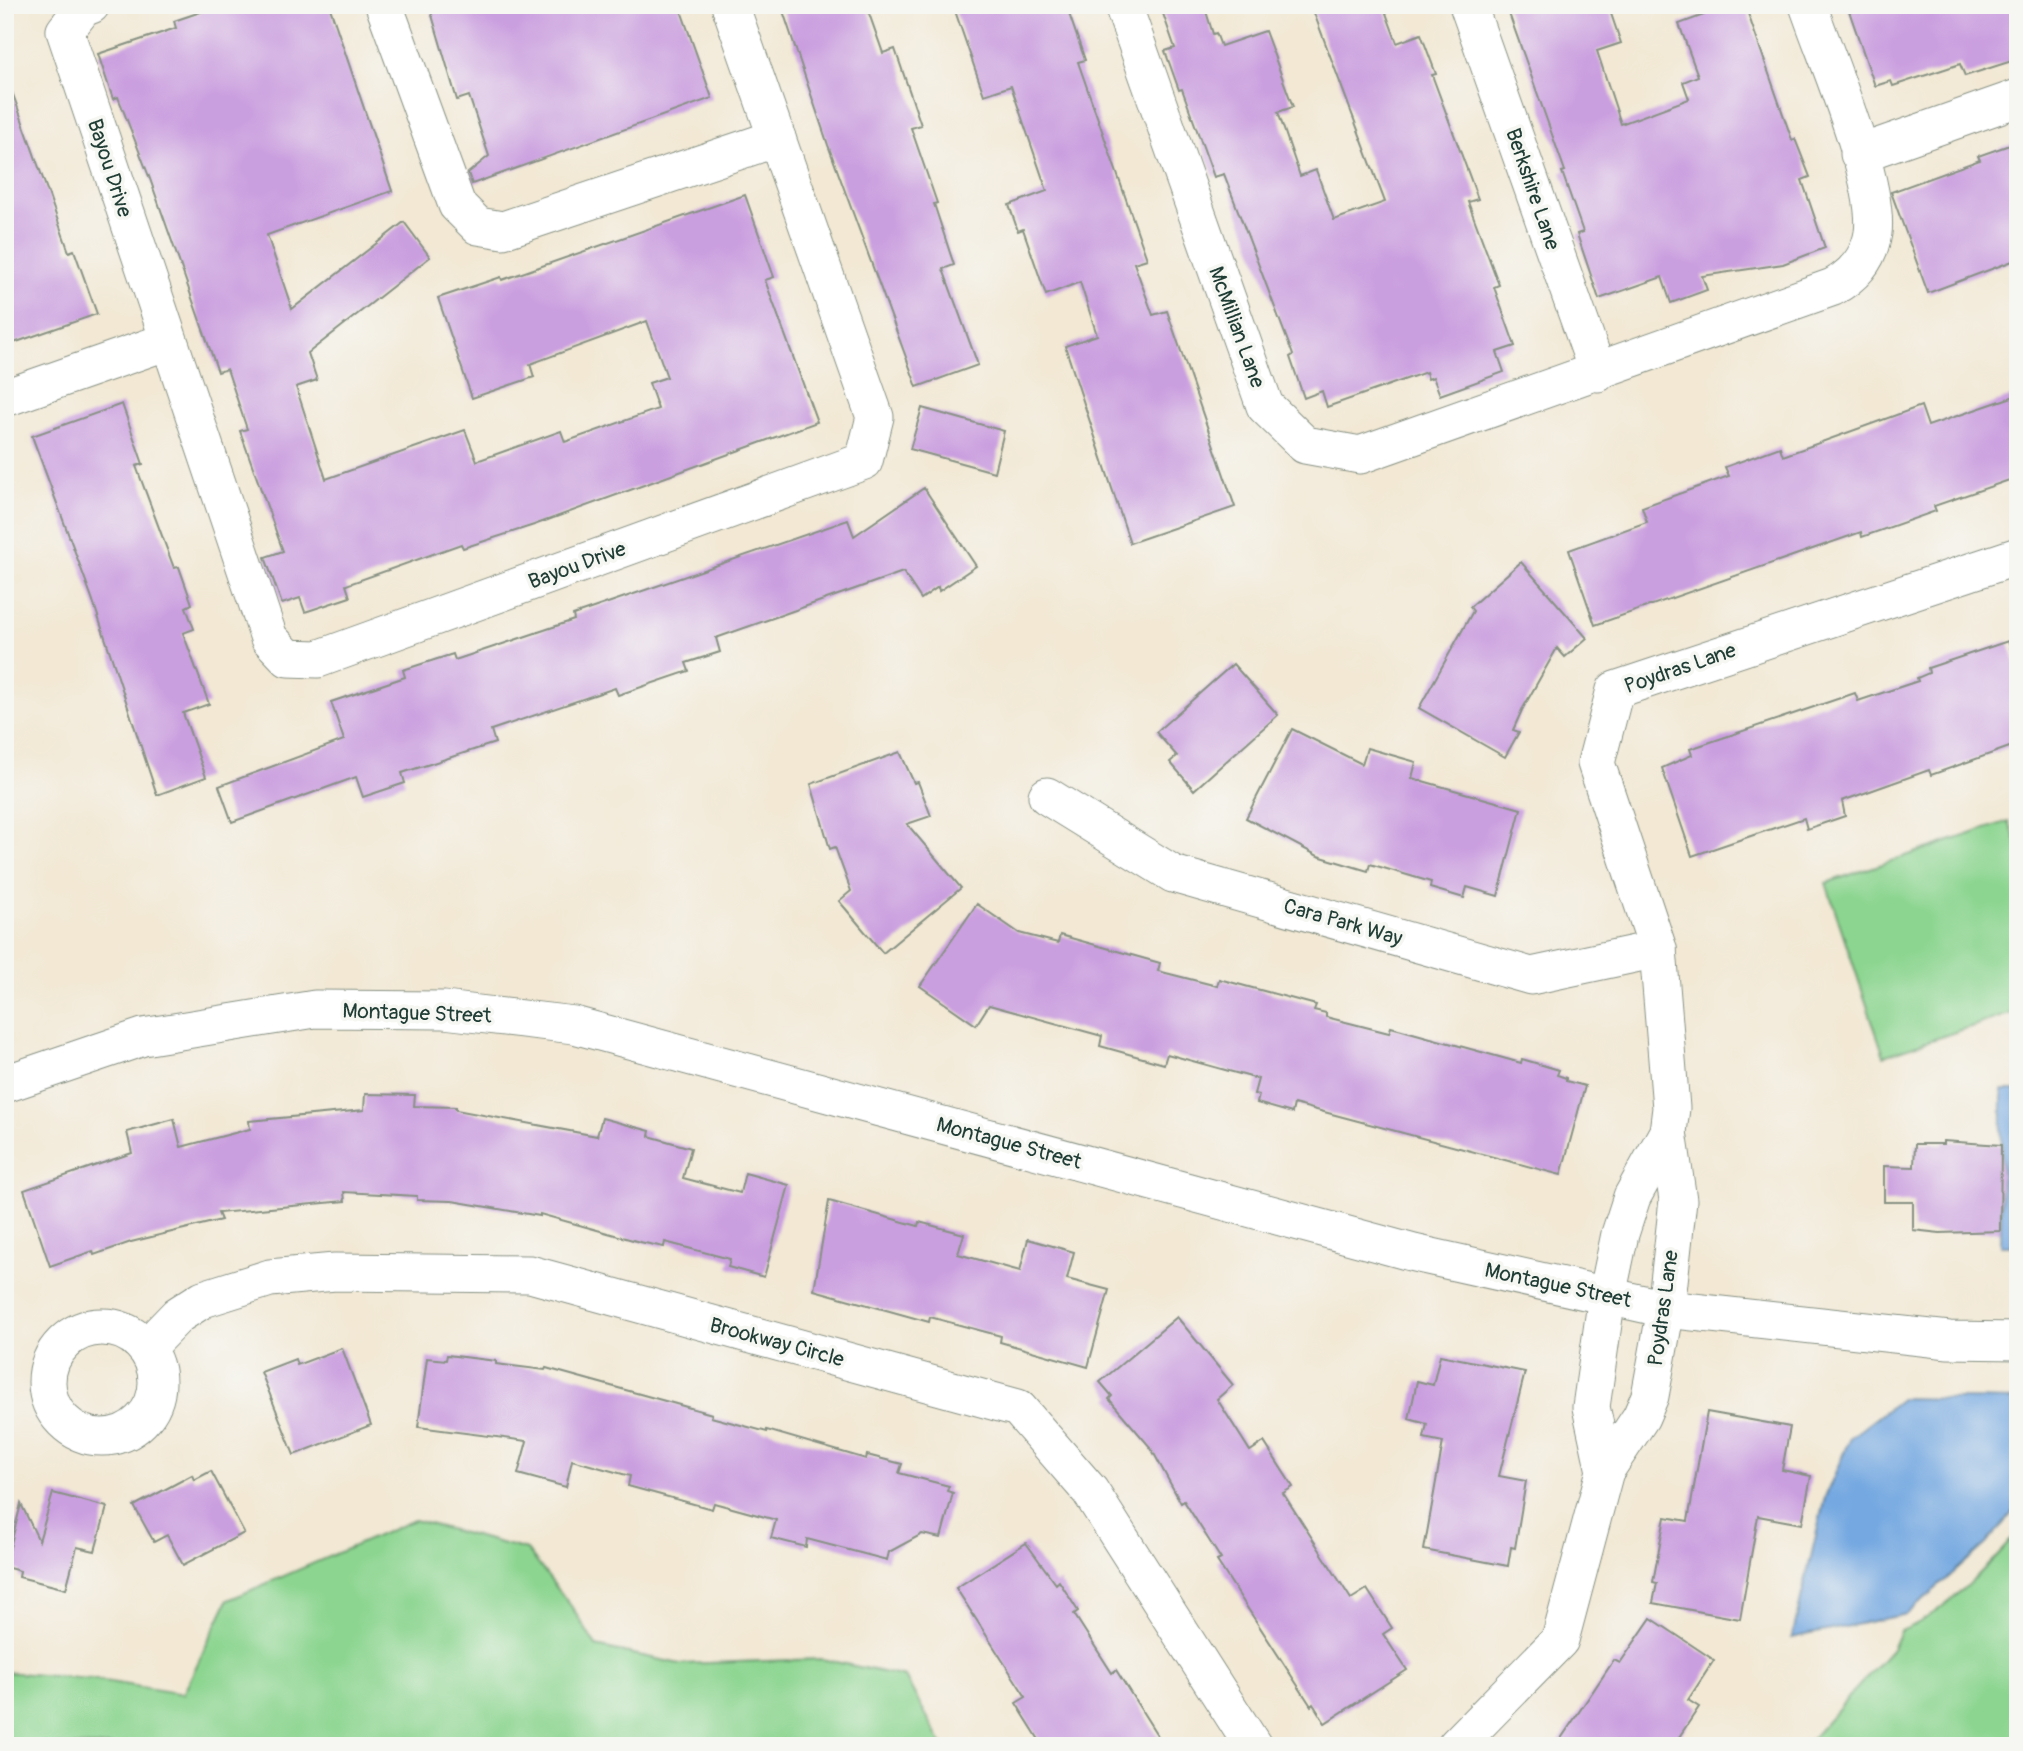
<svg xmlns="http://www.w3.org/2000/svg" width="2023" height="1751" font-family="Pangolin,sans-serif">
  <rect width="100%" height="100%" fill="#f6f6f2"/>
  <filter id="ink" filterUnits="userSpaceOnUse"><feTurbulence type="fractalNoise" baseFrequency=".0143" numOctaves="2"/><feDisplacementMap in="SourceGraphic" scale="14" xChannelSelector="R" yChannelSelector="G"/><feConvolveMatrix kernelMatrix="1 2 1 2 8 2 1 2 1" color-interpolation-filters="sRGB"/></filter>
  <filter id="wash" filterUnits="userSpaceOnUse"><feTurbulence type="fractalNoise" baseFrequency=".00686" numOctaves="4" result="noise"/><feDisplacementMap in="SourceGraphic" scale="28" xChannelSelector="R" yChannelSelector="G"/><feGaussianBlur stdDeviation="1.57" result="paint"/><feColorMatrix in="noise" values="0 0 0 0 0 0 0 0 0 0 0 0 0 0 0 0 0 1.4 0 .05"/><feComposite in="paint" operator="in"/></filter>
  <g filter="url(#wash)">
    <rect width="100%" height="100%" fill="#f2e8d4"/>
    <g fill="#8cd590" stroke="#568962" stroke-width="2">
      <path d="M 2009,821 L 2018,847 L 2018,1011 L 1884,1056 L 1826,883 Z"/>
      <path d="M 414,1520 L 527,1550 L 571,1606 L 596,1646 L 680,1664 L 822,1659 L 905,1677 L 943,1746 L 5,1746 L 5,1672 L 91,1679 L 183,1694 L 228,1600 Z"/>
      <path d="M 2018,1532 L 2018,1746 L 1805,1746 L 1892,1649 L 1900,1631 C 1938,1619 1992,1563 2018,1532 Z"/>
    </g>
    <g fill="#74a8e1" stroke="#4a728a" stroke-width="2">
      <path d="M 2002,1090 L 2018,1090 L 2018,1246 L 2001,1246 Z"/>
      <path d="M 1902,1398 L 2018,1400 L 2018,1506 L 1986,1544 L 1907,1614 L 1792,1638 L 1825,1497 L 1850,1438 Z"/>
    </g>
    <g id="blocks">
      <g fill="#ca9fdf">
        <path d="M 221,5 L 329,5 L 392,191 L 267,235 L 292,309 L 404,222 L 430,257 L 308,353 L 317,380 L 296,387 L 326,479 L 465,430 L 477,461 L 561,431 L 565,442 L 658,409 L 649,383 L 667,377 L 647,321 L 530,364 L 534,377 L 472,398 L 438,298 L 501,277 L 502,280 L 745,195 L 774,277 L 765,280 L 817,422 L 534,525 L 463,548 L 461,544 L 346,585 L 350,597 L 305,612 L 300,598 L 282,604 L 265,557 L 283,551 L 240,431 L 247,429 L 227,369 L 218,372 L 150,179 L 118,97 L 113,99 L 98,54 L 176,28 L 174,21 Z"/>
        <path d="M 429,5 L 679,5 L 712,98 L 472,184 L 468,173 L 489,156 L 469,96 L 457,100 Z"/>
        <path d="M 781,5 L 866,5 L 883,53 L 895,49 L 921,125 L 911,128 L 937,203 L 934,204 L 954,265 L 943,269 L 978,365 L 917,387 L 828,145 Z"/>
        <path d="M 953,5 L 1066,5 L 1085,60 L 1078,62 L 1147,259 L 1134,263 L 1153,315 L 1167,311 L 1235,507 L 1130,543 L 1065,346 L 1097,335 L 1080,282 L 1046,295 L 1023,229 L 1018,231 L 1009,205 L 1047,191 L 1011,86 L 984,95 Z"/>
        <path d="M 1160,5 L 1204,5 L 1213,34 L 1216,33 L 1221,46 L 1265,31 L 1293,107 L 1278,112 L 1300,176 L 1316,170 L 1334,220 L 1385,202 L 1311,5 L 1383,5 L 1397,43 L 1421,34 L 1436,74 L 1432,75 L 1478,199 L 1468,202 L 1499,285 L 1494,287 L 1515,346 L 1497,352 L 1504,372 L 1440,395 L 1433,377 L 1428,379 L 1426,372 L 1327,407 L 1322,391 L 1304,398 L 1290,357 L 1293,355 L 1224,174 L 1214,177 L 1182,89 L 1179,90 L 1165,51 L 1175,48 Z"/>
        <path d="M 1506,5 L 1608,5 L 1621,43 L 1597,51 L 1621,124 L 1689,99 L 1683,82 L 1698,76 L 1679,24 L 1704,15 L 1700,5 L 1745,5 L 1792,140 L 1795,139 L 1810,177 L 1802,180 L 1825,248 L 1783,264 L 1702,276 L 1707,290 L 1671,303 L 1662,277 L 1599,299 L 1577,234 L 1583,232 L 1562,172 L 1565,171 Z"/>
        <path d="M 1847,5 L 2018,5 L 2018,59 L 1965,76 L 1960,64 L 1893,86 L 1891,81 L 1875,86 Z"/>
        <path d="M 10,86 L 69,252 L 74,250 L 97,314 L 5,346 L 5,87 Z"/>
        <path d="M 2018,142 L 2018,259 L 1928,293 L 1891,192 L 1980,160 L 1978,156 Z"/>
        <path d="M 2018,395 L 2018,477 L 1934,506 L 1936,511 L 1862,537 L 1861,532 L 1595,625 L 1569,550 L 1647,522 L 1642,507 L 1729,476 L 1725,467 L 1780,447 L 1783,456 L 1921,406 L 1928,426 Z"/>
        <path d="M 122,404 L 143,464 L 136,466 L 174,568 L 179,567 L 192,604 L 186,607 L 194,629 L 183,633 L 209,704 L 183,713 L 206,777 L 157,795 L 92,598 L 32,436 Z"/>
        <path d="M 922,408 L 1004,431 L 994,472 L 910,449 Z"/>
        <path d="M 924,488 L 976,566 L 939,591 L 938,587 L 921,599 L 903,572 L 716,638 L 720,652 L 686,663 L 689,671 L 618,695 L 615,688 L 491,730 L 495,743 L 402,773 L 405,783 L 363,797 L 356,777 L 232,822 L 219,786 L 344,740 L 331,702 L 405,677 L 403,670 L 453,654 L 455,660 L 574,620 L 573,615 L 848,520 L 854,536 Z"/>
        <path d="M 1521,562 L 1587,638 L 1565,657 L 1557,648 L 1522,710 L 1513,730 L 1519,732 L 1505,757 L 1419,708 L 1473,611 L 1470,607 Z"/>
        <path d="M 2008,641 L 2018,670 L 2018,744 L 1931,775 L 1929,770 L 1842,801 L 1845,816 L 1807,829 L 1804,818 L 1692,856 L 1662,768 L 1692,755 L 1690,749 L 1855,693 L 1858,701 L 1918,681 L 1917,678 L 1929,673 L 1928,668 Z"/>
        <path d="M 1233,664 L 1278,715 L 1194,790 L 1170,762 L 1177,756 L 1156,732 Z"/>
        <path d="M 1292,729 L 1362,764 L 1367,748 L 1416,762 L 1412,778 L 1521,809 L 1498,896 L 1467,887 L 1464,898 L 1430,888 L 1431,882 L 1370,864 L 1368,871 L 1318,856 L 1246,818 Z"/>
        <path d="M 900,752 L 914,783 L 918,782 L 931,816 L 907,824 L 961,888 L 883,953 L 839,901 L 851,891 L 835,847 L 830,849 L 811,784 Z"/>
        <path d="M 977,904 L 1019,933 L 1058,943 L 1060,935 L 1160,963 L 1158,971 L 1217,986 L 1219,979 L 1316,1005 L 1314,1010 L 1326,1013 L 1326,1017 L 1389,1033 L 1391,1027 L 1521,1063 L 1522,1059 L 1559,1070 L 1557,1075 L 1566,1078 L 1566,1081 L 1585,1086 L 1561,1175 L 1294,1104 L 1292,1113 L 1257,1103 L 1259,1095 L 1254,1094 L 1258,1079 L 1167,1054 L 1164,1064 L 1100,1046 L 1102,1036 L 989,1005 L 976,1025 L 920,986 Z"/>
        <path d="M 365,1094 L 415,1095 L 414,1106 L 456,1107 L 456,1110 L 597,1136 L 602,1118 L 650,1131 L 649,1136 L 691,1148 L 683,1178 L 740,1193 L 745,1173 L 789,1185 L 764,1277 L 728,1267 L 730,1259 L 665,1242 L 664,1247 L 640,1242 L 540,1214 L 540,1216 L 452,1201 L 417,1200 L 417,1196 L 344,1192 L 345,1201 L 218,1213 L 221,1220 L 131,1242 L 94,1255 L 93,1251 L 50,1266 L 24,1190 L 132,1153 L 127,1132 L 174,1119 L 181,1147 L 250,1129 L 249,1121 L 364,1110 Z"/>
        <path d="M 1943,1141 L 2001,1145 L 2000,1231 L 1940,1233 L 1913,1230 L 1913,1202 L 1884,1202 L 1884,1166 L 1914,1167 L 1915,1144 L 1943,1144 Z"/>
        <path d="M 829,1201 L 918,1226 L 919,1222 L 964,1234 L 958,1254 L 1020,1271 L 1028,1239 L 1074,1252 L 1067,1279 L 1109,1290 L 1088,1367 L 1000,1342 L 1001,1336 L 930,1317 L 929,1322 L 814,1290 Z"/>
        <path d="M 1177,1317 L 1233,1385 L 1217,1399 L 1250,1451 L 1264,1442 L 1293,1487 L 1283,1493 L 1351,1599 L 1367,1589 L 1392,1628 L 1383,1634 L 1407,1670 L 1325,1723 L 1313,1704 L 1311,1706 L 1217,1561 L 1221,1559 L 1184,1501 L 1181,1503 L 1151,1448 L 1109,1399 L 1112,1396 L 1100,1382 Z"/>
        <path d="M 342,1348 L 371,1425 L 294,1455 L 261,1372 L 295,1359 L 297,1365 Z"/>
        <path d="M 447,1355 L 496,1361 L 496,1364 L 545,1370 L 546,1368 L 712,1414 L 711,1417 L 767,1432 L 767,1430 L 866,1459 L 867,1455 L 902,1464 L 899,1473 L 949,1486 L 947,1491 L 953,1493 L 941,1538 L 922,1534 L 889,1552 L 887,1560 L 807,1539 L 806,1547 L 771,1538 L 776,1520 L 714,1503 L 712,1509 L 628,1486 L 630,1476 L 572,1460 L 566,1487 L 518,1474 L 527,1441 L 418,1427 L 427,1358 L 446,1360 Z"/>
        <path d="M 1440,1355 L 1525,1372 L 1499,1476 L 1526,1481 L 1515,1548 L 1511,1547 L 1508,1566 L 1424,1550 L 1443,1442 L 1424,1438 L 1427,1424 L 1409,1419 L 1417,1381 L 1433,1385 Z"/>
        <path d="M 1707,1412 L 1790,1427 L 1782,1470 L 1811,1476 L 1802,1524 L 1758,1516 L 1740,1619 L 1653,1603 L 1657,1583 L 1653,1582 L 1665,1517 L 1688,1521 Z"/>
        <path d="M 211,1471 L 244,1533 L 183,1565 L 167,1535 L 154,1542 L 134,1506 L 192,1475 L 194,1480 Z"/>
        <path d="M 53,1493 L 107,1507 L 95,1551 L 77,1547 L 66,1589 L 19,1577 L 20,1571 L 5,1567 L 21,1504 L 39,1541 Z"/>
        <path d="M 1026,1543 L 1056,1584 L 1059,1581 L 1078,1611 L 1074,1614 L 1112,1673 L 1116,1670 L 1164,1746 L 1043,1746 L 1016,1703 L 1026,1697 L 956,1588 Z"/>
        <path d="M 1651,1618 L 1714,1660 L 1688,1700 L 1699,1707 L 1673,1746 L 1556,1746 L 1614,1660 L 1620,1663 Z"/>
      </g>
    </g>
  </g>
  <g filter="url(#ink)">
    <use href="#blocks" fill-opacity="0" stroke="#889284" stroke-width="2"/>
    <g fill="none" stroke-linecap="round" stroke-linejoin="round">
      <defs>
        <g id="minor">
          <path d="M 91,5 L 83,8 L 65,31 L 269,638 L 288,658 L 318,659 L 864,461 L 875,417 L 730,5"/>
          <path d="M 384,5 L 457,205 L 478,226 L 503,230 L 777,138"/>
          <path d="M 1123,5 L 1265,406 L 1305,445 L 1360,455 L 1833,287 C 1855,275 1869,258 1873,233 C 1880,182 1826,58 1808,5"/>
          <path d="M 1468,5 L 1598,373"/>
          <path d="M 1859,154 L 2018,98"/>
          <path d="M 5,398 L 168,341"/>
          <path d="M 1047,796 L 1173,874 L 1531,976 L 1658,949"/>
          <path d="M 5,1084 L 143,1037 L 315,1009 L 444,1010 L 574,1025 L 1414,1253 L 1666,1309 L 1949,1340 L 2018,1341"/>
          <circle cx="102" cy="1382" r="55"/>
          <path d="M 146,1348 L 178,1315 L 203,1299 L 270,1278 L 335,1272 L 530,1274 L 1018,1408 L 1090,1491 L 1253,1746"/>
          <path d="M 1605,1471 L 1591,1407 L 1607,1296 L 1620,1234 L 1632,1197 L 1668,1132"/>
          <path d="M 1456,1746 L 1560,1640 L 1605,1471 L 1641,1417 L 1650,1396 L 1666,1309 L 1678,1200 L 1668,1132 L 1671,1108 L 1658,949 L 1596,763 L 1615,690 L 2018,556"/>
        </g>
      </defs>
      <use href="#minor" stroke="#889284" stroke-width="39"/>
      <use href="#minor" stroke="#fff" stroke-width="37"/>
    </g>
  </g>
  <g text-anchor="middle" stroke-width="7" stroke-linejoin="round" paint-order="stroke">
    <g font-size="21" fill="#1f3d34" stroke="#f6f6f2">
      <text transform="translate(110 168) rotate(72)" y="7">Bayou Drive</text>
      <text transform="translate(1533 189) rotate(71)" y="7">Berkshire Lane</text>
      <text transform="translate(1237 327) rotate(70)" y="7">McMillian Lane</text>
      <text transform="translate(577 565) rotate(-20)" y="7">Bayou Drive</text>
      <text transform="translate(1680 668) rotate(-19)" y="7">Poydras Lane</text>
      <text transform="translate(1343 922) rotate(16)" y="7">Cara Park Way</text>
      <text transform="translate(417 1013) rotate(2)" y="7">Montague Street</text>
      <text transform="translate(1009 1143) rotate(15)" y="7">Montague Street</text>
      <text transform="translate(1558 1285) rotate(12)" y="7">Montague Street</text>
      <text transform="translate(1663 1308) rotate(-82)" y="7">Poydras Lane</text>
      <text transform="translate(777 1342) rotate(15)" y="7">Brookway Circle</text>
    </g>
  </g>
  <rect width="2023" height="1751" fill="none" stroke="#f6f6f2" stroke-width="28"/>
</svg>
